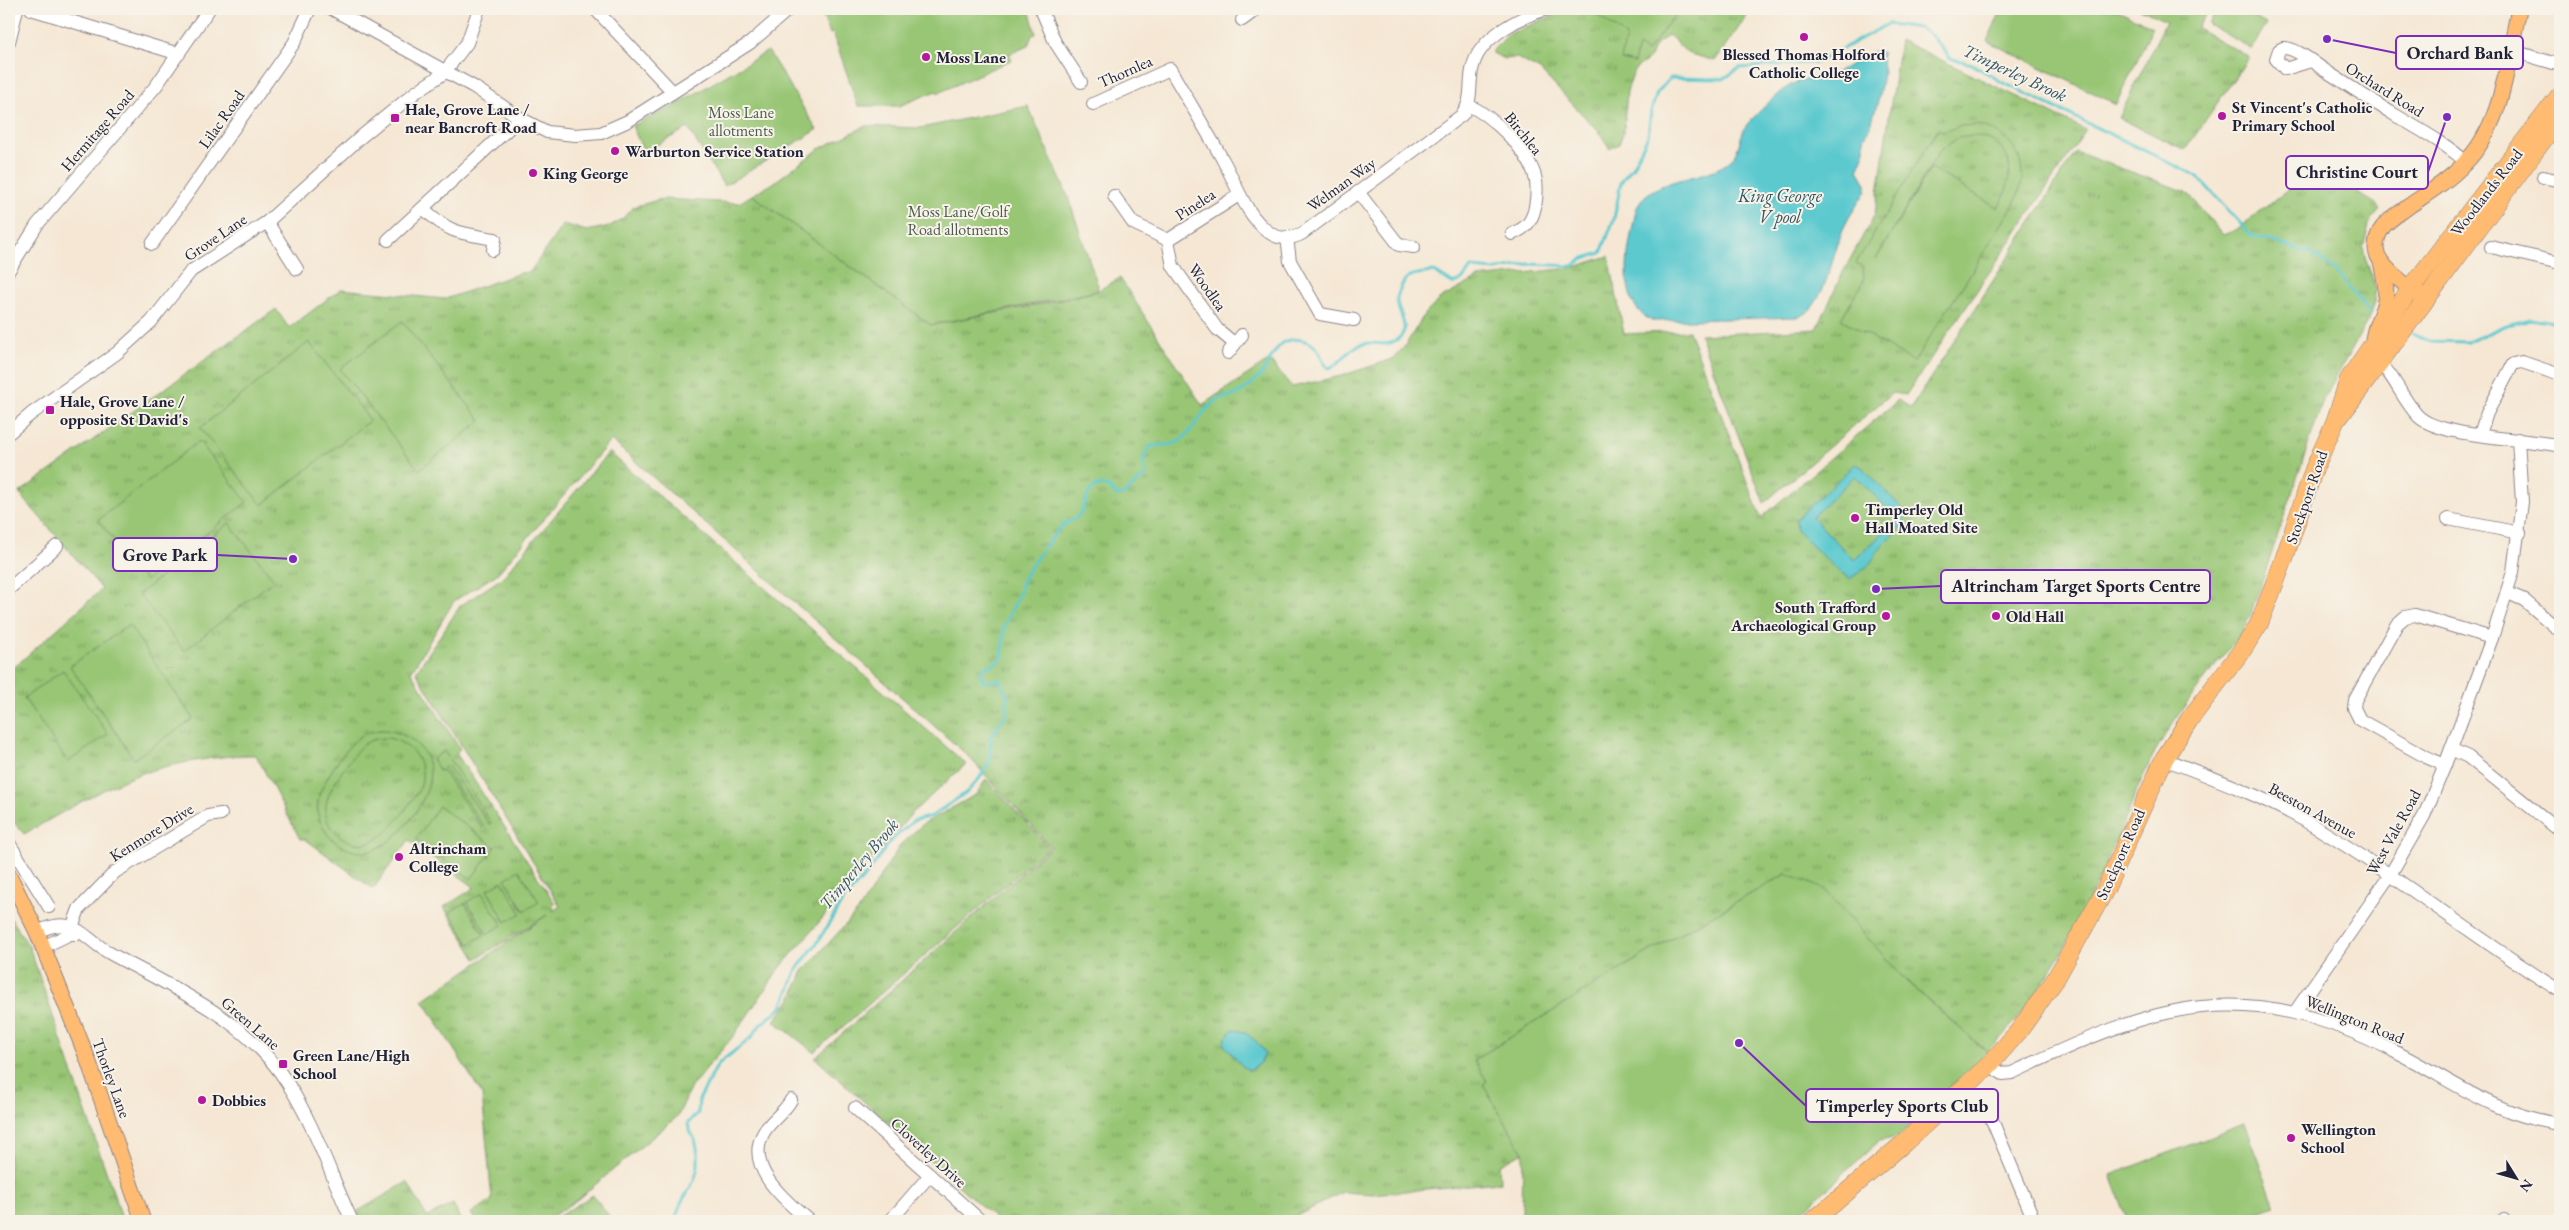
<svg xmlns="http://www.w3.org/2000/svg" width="2569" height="1230" font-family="'EB Garamond',serif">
  <defs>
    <pattern id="grass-tufts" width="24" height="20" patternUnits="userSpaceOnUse" patternTransform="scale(1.25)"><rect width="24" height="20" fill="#98c674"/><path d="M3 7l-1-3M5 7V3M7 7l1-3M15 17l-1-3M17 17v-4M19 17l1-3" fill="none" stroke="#7ca060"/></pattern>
  </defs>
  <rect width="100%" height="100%" fill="#f7f3e8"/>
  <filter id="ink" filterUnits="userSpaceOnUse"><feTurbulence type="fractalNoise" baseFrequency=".02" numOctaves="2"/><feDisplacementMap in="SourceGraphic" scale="10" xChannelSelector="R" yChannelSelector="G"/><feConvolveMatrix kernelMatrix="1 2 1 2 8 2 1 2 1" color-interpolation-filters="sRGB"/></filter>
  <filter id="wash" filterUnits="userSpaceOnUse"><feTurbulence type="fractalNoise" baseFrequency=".0096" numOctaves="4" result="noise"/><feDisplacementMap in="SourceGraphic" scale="20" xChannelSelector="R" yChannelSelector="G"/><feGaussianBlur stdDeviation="1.12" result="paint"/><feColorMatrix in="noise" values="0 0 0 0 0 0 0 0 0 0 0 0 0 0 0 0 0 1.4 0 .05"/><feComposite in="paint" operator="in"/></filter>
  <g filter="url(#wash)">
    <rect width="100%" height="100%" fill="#f5e7d4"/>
    <g fill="url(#grass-tufts)" stroke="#5d7458">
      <path d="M 1565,9 L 1752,9 L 1715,61 L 1687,53 L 1669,35 L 1655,45 L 1649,59 L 1635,69 L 1627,91 L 1624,130 L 1619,144 L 1610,149 L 1599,132 L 1540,70 L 1517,58 L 1504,59 L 1491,52 L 1509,34 L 1559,13 Z"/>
      <path d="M 2140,9 L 2209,9 L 2197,28 L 2249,57 L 2185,150 L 2119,118 L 2166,21 Z"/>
      <path d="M 1900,40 L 2086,130 L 1906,395 L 1892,393 L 1764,503 L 1700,335 L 1817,329 L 1843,272 L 1875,214 Z"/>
      <path d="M 2076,152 L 2187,192 L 2223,235 L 2236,230 L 2315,169 L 2375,203 L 2380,209 L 2370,221 L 2363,247 L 2365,258 L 2376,288 L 2374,302 L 2368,320 L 2324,398 L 2251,614 L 2243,631 C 2213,669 2180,708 2156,750 C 2140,779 2130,810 2116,840 C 2084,915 2046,995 1987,1052 L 1786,874 L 1650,951 L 1474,1060 L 1487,1081 L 1483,1084 L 1523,1152 L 1499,1165 L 1500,1182 L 1373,1194 L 1343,1192 L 1287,1221 L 998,1221 L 815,1058 L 1051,847 L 967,755 L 611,440 L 497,574 L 454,601 L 411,672 L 460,749 L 456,753 L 554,902 L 553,911 L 560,906 L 416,672 L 460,606 L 502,578 L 609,452 L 966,764 L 913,812 L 780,968 L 734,1035 L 691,1087 L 678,1116 L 578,1199 L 545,1221 L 475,1221 L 471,1213 L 492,1200 L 482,1094 L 423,1000 L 547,915 L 476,959 L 444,907 L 474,888 L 473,886 L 409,840 L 373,889 L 305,839 L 300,839 L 256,755 C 225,754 161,765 132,777 C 95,792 59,815 24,834 L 9,817 L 9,672 L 102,589 L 19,493 L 276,309 L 289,328 L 341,289 L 445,299 L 520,273 L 530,272 L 563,224 L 587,231 L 610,226 L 623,218 L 633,207 L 662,199 L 739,203 L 752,195 L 931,325 L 1056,301 L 1097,291 L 1120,278 L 1202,405 L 1265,363 L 1271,362 L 1292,387 L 1341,376 L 1393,359 L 1405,346 L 1424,315 L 1440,299 L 1478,278 L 1571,268 L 1609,256 L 1624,334 L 1689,331 L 1761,518 L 1898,400 L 1911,408 Z"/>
      <path d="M 986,779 L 1049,847 L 814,1052 L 774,1021 L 791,999 L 803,971 L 859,910 L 901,844 L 923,824 L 977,794 Z"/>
      <path d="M 9,916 L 29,946 L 123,1221 L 9,1221 Z"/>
      <path d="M 407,1182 L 427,1217 L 453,1204 L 461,1221 L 361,1221 L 358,1211 Z"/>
      <path d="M 593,1195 L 613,1221 L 551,1221 Z"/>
    </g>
    <g fill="#98c674" stroke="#5d7458" fill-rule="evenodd">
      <path d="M 820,9 L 1029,9 L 1036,34 L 1032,35 L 1028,46 L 1009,54 L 1011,60 L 938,93 L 936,91 L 899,106 L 858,106 L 833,33 L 830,34 Z"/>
      <path d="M 1589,9 L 1679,9 L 1647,52 L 1638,46 L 1634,63 L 1621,60 L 1626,36 Z"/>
      <path d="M 2002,9 L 2116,9 L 2153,27 L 2116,104 L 1987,41 Z"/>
      <path d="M 2217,9 L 2239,9 L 2266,24 L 2252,49 L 2208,24 Z"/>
      <path d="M 768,51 L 817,130 L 724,186 L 688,128 L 644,152 L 632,126 L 674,106 Z"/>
      <path d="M 1028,106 L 1067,194 L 1098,286 L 1097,291 L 931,325 L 752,195 L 772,184 L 819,149 L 866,126 L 921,128 Z"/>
      <path d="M 1977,125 C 2007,130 2029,159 2020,189 C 2015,206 2003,221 1994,236 C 1968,279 1940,320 1914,362 L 1841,319 L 1864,281 L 1863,267 L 1856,263 L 1938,129 L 1944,132 L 1959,126 ZM 1972,136 C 2016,139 2016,177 1998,208 L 1931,168 L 1876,259 L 1940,150 L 1958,138 Z"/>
      <path d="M 402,321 L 481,421 L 419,470 L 340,369 Z"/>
      <path d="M 309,342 L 370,420 L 262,505 L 200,428 Z"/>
      <path d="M 199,441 L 247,502 L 146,581 L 98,520 Z"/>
      <path d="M 229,523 L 274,580 L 184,651 L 139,594 Z"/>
      <path d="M 129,625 L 193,719 L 134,759 L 70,666 Z"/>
      <path d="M 63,670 L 108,734 L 68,762 L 24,698 Z"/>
      <path d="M 379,730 C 408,729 435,752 429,782 C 425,807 392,849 366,852 C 339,854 314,828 318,801 C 320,784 345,749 358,738 C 364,733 372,732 379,730 ZM 388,738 C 409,742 427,761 421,785 C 418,794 410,802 405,810 C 390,830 370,855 343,838 C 311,818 330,788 346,766 C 352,758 357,748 366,743 C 372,739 380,738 388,738 Z"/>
      <path d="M 444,751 L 491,823 L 489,824 L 447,765 L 444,768 L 484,827 L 482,828 L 442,770 L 440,771 L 432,759 Z"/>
      <path d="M 439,806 L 495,847 L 471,879 L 416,839 Z"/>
      <path d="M 519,870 L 539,902 L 524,911 L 505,879 Z"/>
      <path d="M 1786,874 L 1824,889 L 1907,982 L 1987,1052 L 1898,1137 L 1879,1141 L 1792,1221 L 1540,1221 L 1522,1217 L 1523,1152 L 1483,1084 L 1487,1081 L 1474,1060 L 1650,951 Z"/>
      <path d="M 502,881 L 521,913 L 506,922 L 487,890 Z"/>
      <path d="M 482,893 L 502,925 L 487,934 L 467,902 Z"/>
      <path d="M 465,903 L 484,935 L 469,944 L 450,912 Z"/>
      <path d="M 2244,1124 L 2275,1205 L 2231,1221 L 2128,1221 L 2111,1175 Z"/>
    </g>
    <g fill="#5cc9cf" stroke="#3f7685" fill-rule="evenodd">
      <path d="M 1874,51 L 1882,52 L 1883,74 L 1878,101 L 1870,128 L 1864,139 L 1864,156 L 1858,170 L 1866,184 L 1866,190 C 1859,203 1850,214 1844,227 C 1834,248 1824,312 1798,317 L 1654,321 C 1619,309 1626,258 1632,230 C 1635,218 1635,204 1645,196 C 1669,176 1701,180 1726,164 C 1738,156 1738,145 1743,132 C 1745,125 1752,119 1757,114 C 1767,104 1784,86 1798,82 C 1810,78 1823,78 1835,73 C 1849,67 1861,57 1874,51 Z"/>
      <path d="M 1855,464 L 1862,467 L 1906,512 L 1904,524 L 1884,543 L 1869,565 L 1850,579 L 1834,567 L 1797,531 L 1796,519 ZM 1855,476 L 1898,519 L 1854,560 L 1812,517 Z"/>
      <path d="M 1233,1029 C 1246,1031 1258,1041 1265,1053 L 1260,1063 L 1250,1070 L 1243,1067 L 1224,1045 L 1225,1039 Z"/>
    </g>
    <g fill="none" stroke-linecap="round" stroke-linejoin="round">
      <g stroke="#5cc9cf" stroke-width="3">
        <path d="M 2413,334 L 2428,341 L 2468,342 L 2507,325 L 2530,319 L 2560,324"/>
        <path d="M 676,1221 C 678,1199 692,1192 697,1171 C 699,1162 698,1149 695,1140 C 692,1134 688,1130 688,1123 L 698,1113 L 699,1100 L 718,1064 L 751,1038 L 760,1025 L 782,1007 L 797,969 L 817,943 L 844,899 L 869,872 L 888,844 L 913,821 L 932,816 L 967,792 L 979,779 L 990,761 L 991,736 L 1007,714 L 1007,696 L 1000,680 L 983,682 L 980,674 L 984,668 L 998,662 L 1002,658 L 1004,627 L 1020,592 C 1019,576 1050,540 1061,527 C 1066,521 1075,521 1080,514 C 1087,504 1084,491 1098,486 C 1107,483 1112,491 1117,496 L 1123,495 L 1146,475 L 1143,459 L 1149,447 C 1158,444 1169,447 1178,442 C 1189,437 1201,413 1211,405 C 1219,397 1225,398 1235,395 C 1242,392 1253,383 1259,377 C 1272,364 1274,334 1302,340 C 1325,346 1319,364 1329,368 C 1341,365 1345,352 1356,347 C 1371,338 1382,348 1393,342 C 1417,329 1395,314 1397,298 C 1397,295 1400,291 1401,287 C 1403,284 1404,280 1407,278 C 1414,273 1425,274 1433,271 L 1454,284 L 1462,280 L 1471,268 L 1496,270 L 1529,264 L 1573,266 L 1584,258 L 1601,253 L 1614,219 L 1621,182 L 1633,166 L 1648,136 L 1651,111 L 1657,93 L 1670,78 L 1723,79 L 1740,68 L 1818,62 L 1888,24 L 1919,28 L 1932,36 L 1950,58 L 1972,64 L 2002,82 L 2197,176 L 2251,235 L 2310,253 L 2335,270 L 2370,313"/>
      </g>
    </g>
  </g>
  <g filter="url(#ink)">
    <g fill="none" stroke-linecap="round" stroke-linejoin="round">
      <defs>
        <g id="minor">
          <path d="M 31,9 L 179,54"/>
          <path d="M 332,9 L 474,87 L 520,118 L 547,132 L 575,135 L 601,133 L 628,121 L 750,43 L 789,9"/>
          <path d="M 595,9 L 673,92"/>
          <path d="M 1041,9 L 1055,42 L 1081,82"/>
          <path d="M 1242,20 L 1257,9"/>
          <path d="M 9,42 L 17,9"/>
          <path d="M 2510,50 L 2560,65"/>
          <path d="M 2311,61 L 2285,69 L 2276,59 L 2279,50 L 2283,48 C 2296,47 2315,64 2326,71 C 2349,86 2372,101 2395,115 C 2420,130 2445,143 2466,162"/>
          <path d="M 1093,104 L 1170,69 C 1188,100 1207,131 1224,162 C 1237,186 1246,216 1270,233 C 1280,240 1293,239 1303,233 L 1462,115 C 1474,100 1468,83 1473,66 C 1480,37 1521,16 1548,9"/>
          <path d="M 1468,105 C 1492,116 1525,147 1534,173 C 1538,184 1537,196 1535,207 C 1532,222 1526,228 1512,234"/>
          <path d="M 2543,177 L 2560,181"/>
          <path d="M 1358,192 L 1399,245 L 1414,247"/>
          <path d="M 1114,196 L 1133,223 L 1168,240"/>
          <path d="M 423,208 C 450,234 459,233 495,239 L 493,250"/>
          <path d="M 267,222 L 297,269"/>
          <path d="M 1287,237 L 1290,261 L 1320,314 L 1354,320"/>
          <path d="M 388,240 L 520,118"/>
          <path d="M 1168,240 L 1173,266 L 1217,329 L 1235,344"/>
          <path d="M 1168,240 L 1239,195"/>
          <path d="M 152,244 L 294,43 L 310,9"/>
          <path d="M 2491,247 L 2560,263"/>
          <path d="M 9,270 L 37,225 L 156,86 L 209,9"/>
          <path d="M 1228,353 L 1242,335"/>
          <path d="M 2374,358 C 2394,373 2401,398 2418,416 C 2440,438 2527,438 2560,446"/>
          <path d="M 9,433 L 31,414 L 117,353 L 151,322 L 191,271 L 267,222 L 362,136 L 416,92 L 444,73 L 467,43 L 479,9"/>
          <path d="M 2480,434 L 2487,413 L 2513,364 L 2522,362 L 2554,373"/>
          <path d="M 2448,519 L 2520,533"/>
          <path d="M 9,589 L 57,546"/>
          <path d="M 2508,593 L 2524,600 L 2560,631"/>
          <path d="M 2451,749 L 2468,757 L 2560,831"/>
          <path d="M 2164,759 C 2211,777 2257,794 2300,818 C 2391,870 2472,936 2560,991"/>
          <path d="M 2445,765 L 2426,757 L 2360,720 L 2354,708 L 2355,700 L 2397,624 L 2405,617 L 2415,615 L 2492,638"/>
          <path d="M 9,843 L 49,907"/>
          <path d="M 37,932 C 76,913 81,938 113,955 C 177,990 248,1020 288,1084 C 315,1126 331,1176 352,1221"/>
          <path d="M 70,933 L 79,909 L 115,872 L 208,816 L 221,814"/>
          <path d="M 43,947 L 70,934 L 77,934"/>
          <path d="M 2295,1012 L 2390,875 L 2424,816 L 2445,765 L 2492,638 L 2513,572 L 2522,502 L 2518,439"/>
          <path d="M 1989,1065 L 2003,1074 L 2012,1073 C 2158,1003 2243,974 2396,1052 C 2452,1080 2494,1115 2560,1124"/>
          <path d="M 1963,1089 L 1976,1099 L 1989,1113 L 2031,1213 L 2032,1221"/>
          <path d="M 791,1100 C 784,1113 771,1120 764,1132 C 743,1167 786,1201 809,1221"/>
          <path d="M 855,1108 L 981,1221"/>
          <path d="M 890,1221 L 930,1175"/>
          <path d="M 2502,1221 L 2504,1219"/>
        </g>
        <g id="major">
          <path d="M 2426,300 C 2412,289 2377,267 2376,249 C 2376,242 2378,233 2383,227 C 2389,219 2400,213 2409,206 C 2428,193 2448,181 2464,164 C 2504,124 2507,61 2519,9"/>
          <path d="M 2373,342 C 2373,329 2379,321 2383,308 C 2389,293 2384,277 2381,261"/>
          <path d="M 9,875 L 37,932 L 88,1060 L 143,1221"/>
        </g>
        <g id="highway">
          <path d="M 2340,416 L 2560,117"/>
          <path d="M 1813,1221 L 1904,1143 L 1989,1065 L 2018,1032 L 2055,980 L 2105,890 L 2164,759 L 2189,720 L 2243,649 L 2259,624 L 2284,559 L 2314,469 L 2335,422 L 2349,379 L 2411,288 L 2560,95"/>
        </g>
      </defs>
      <use href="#minor" stroke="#8c8488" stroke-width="14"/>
      <use href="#major" stroke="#8c8488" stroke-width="17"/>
      <use href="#highway" stroke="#8c8488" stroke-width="19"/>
      <use href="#minor" stroke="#fff" stroke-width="12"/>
      <use href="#major" stroke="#febb71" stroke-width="15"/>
      <use href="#highway" stroke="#febb71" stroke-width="18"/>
    </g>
  </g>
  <g fill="#b5179e" stroke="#f7f3e8" stroke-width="2">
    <circle cx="1804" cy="37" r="5"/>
    <circle cx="926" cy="57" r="5"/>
    <circle cx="2222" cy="116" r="5"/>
    <rect x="390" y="113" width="10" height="10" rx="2.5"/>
    <circle cx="615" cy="151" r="5"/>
    <circle cx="533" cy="173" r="5"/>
    <rect x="45" y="405" width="10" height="10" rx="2.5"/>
    <circle cx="1855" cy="518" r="5"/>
    <circle cx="1886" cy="616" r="5"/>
    <circle cx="1996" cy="616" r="5"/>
    <circle cx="399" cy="857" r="5"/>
    <rect x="278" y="1059" width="10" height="10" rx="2.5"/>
    <circle cx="202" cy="1100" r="5"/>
    <circle cx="2291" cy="1138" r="5"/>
  </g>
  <g text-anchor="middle" stroke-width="4" stroke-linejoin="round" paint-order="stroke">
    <g font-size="16" font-weight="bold" fill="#22223b" stroke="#f7f3e8" text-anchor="start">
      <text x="1804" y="60" text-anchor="middle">Blessed Thomas Holford<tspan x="1804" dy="18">Catholic College</tspan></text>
      <text x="936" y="63">Moss Lane</text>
      <text x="2232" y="113">St Vincent's Catholic<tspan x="2232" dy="18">Primary School</tspan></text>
      <text x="405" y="115">Hale, Grove Lane /<tspan x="405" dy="18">near Bancroft Road</tspan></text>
      <text x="625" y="157">Warburton Service Station</text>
      <text x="543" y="179">King George</text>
      <text x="60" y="407">Hale, Grove Lane /<tspan x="60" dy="18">opposite St David's</tspan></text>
      <text x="1865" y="515">Timperley Old<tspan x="1865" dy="18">Hall Moated Site</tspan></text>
      <text x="1876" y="613" text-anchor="end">South Trafford<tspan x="1876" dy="18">Archaeological Group</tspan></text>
      <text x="2006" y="622">Old Hall</text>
      <text x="409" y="854">Altrincham<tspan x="409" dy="18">College</tspan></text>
      <text x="293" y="1061">Green Lane/High<tspan x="293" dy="18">School</tspan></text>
      <text x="212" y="1106">Dobbies</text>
      <text x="2301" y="1135">Wellington<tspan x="2301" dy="18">School</tspan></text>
    </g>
    <g font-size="16" fill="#22223b" stroke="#f7f3e8">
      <text transform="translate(1125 71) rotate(-24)" y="6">Thornlea</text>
      <text transform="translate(2385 89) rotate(32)" y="6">Orchard Road</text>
      <text transform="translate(221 119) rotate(-55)" y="6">Lilac Road</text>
      <text transform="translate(97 130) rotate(-49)" y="6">Hermitage Road</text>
      <text transform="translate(1524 133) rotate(51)" y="6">Birchlea</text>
      <text transform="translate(1341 184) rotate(-36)" y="6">Welman Way</text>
      <text transform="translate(2486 192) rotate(-52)" y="6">Woodlands Road</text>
      <text transform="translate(1195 204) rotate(-33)" y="6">Pinelea</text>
      <text transform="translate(215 237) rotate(-34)" y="6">Grove Lane</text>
      <text transform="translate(1208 287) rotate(55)" y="6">Woodlea</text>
      <text transform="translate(2306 497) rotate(-71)" y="6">Stockport Road</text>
      <text transform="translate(2313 810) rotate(29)" y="6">Beeston Avenue</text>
      <text transform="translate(151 832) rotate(-32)" y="6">Kenmore Drive</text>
      <text transform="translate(2393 832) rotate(-61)" y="6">West Vale Road</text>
      <text transform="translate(2120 854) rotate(-66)" y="6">Stockport Road</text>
      <text transform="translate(2355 1019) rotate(22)" y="6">Wellington Road</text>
      <text transform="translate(251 1023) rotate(41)" y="6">Green Lane</text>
      <text transform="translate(112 1078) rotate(70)" y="6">Thorley Lane</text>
      <text transform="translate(929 1152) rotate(42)" y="6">Cloverley Drive</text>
    </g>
    <g font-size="16" fill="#4b5b4f" stroke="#f7f3e8">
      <text x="741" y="118">Moss Lane<tspan x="741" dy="18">allotments</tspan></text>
      <text x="958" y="217">Moss Lane/Golf<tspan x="958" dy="18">Road allotments</tspan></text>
    </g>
    <g font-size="18" font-style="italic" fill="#335467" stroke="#f7f3e8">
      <text transform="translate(2015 73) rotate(25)" y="6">Timperley Brook</text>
      <text x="1780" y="202">King George<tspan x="1780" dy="21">V pool</tspan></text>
      <text transform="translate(859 864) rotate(-50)" y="6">Timperley Brook</text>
    </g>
  </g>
  <path fill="none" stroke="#7b2cbf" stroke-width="2" d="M2327 39L2396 53M2447 117L2428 172M293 559L217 555M1876 589L1941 586M1739 1043L1806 1106"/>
  <g fill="#7b2cbf" stroke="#f7f3e8" stroke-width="2">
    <circle cx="2327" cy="39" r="5"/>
    <circle cx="2447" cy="117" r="5"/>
    <circle cx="293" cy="559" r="5"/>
    <circle cx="1876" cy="589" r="5"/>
    <circle cx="1739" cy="1043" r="5"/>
  </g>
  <g fill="#f7f3e8" stroke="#7b2cbf" stroke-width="2">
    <rect x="2396" y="36" width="127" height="33" rx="5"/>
    <rect x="2286" y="156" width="142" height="33" rx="5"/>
    <rect x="113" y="538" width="104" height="33" rx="5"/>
    <rect x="1941" y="570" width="269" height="33" rx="5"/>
    <rect x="1806" y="1089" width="192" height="33" rx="5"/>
  </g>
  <g font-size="18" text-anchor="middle" font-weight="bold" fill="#22223b">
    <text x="2460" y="59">Orchard Bank</text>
    <text x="2357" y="178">Christine Court</text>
    <text x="165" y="561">Grove Park</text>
    <text x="2076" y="592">Altrincham Target Sports Centre</text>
    <text x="1902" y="1112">Timperley Sports Club</text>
  </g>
  <rect width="2569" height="1230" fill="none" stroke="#f7f3e8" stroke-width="30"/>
  <g transform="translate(2516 1178) rotate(127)" stroke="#f7f3e8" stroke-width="4" paint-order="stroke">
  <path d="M0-4L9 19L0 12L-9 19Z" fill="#22223b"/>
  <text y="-8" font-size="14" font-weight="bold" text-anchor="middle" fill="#22223b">N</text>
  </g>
</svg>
